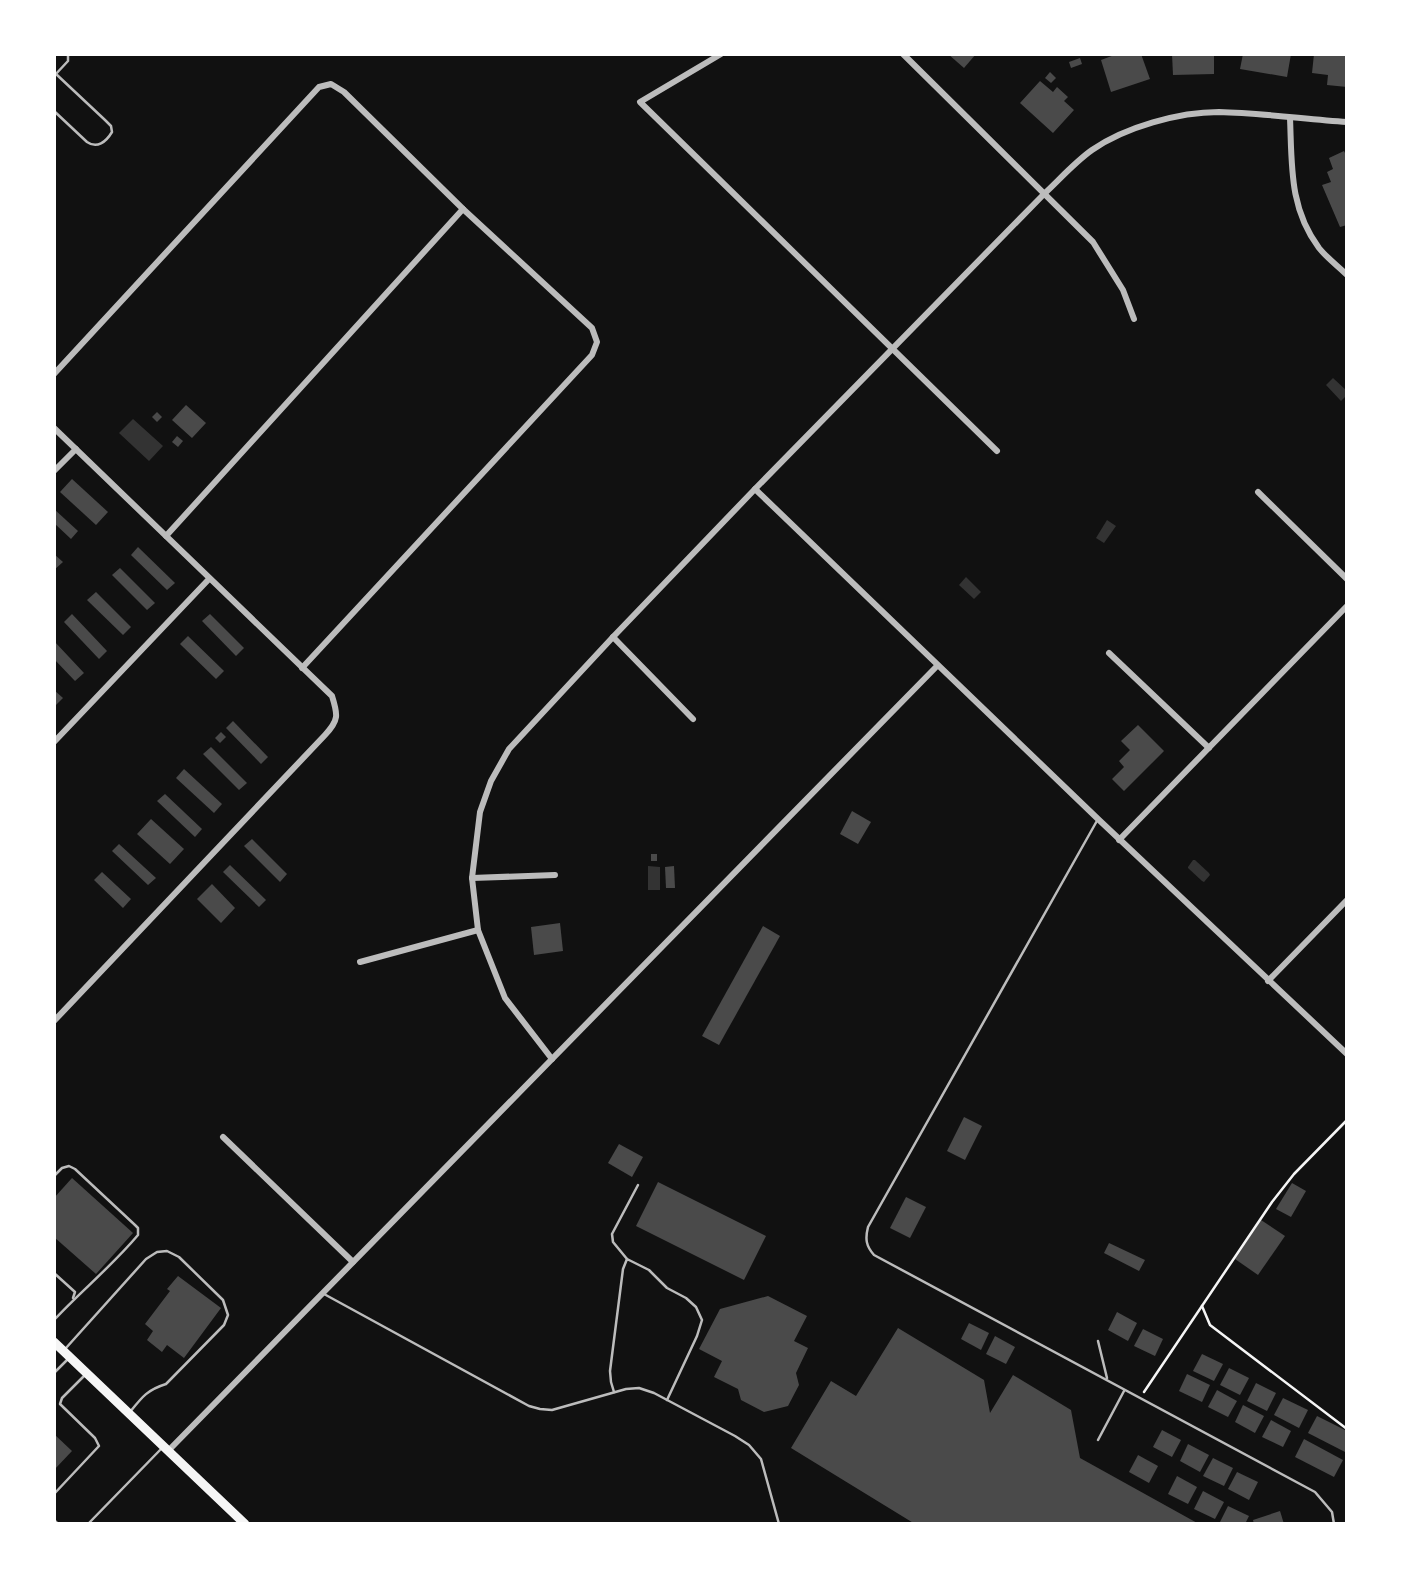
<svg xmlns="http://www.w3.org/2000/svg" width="1401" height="1578" font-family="Helvetica,sans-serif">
  <rect width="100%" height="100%" fill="#111"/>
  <g fill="#333">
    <path d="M 1333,378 L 1347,391 L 1347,395 L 1341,401 L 1326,385 Z"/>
    <path d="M 133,419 L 163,446 L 149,461 L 119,433 Z"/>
    <path d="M 1107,520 L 1116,526 L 1104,543 L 1096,538 Z"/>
    <path d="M 966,577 L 981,592 L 974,599 L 959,585 Z"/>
    <path d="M 1193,860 L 1195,860 L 1209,873 L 1210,875 L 1204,882 L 1202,881 L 1188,868 L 1188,867 Z"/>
    <path d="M 648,866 L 660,867 L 660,890 L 648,890 Z"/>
  </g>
  <g fill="#4a4a4a">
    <path d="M 948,54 L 976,54 L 964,68 Z"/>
    <path d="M 1117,54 L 1141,54 L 1150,79 L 1111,92 L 1101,60 Z"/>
    <path d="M 1172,54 L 1214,54 L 1214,74 L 1173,75 Z"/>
    <path d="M 1243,54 L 1291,54 L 1287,77 L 1240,69 Z"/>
    <path d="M 1314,54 L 1347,54 L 1347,87 L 1327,85 L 1328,75 L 1312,73 Z"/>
    <path d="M 1080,58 L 1082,64 L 1071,68 L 1069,62 Z"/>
    <path d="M 1050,72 L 1056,78 L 1051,83 L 1045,78 Z"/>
    <path d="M 1040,81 L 1053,92 L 1057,87 L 1068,97 L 1064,101 L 1074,110 L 1053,133 L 1020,103 Z"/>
    <path d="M 1344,151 L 1347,157 L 1347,225 L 1340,227 L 1322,185 L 1331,182 L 1327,172 L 1333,169 L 1329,158 Z"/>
    <path d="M 186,405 L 206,423 L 192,438 L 172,420 Z"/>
    <path d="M 157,412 L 162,417 L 157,422 L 152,417 Z"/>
    <path d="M 177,436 L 183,441 L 178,447 L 172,442 Z"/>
    <path d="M 72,479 L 108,512 L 96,525 L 60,492 Z"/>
    <path d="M 54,509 L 78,531 L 71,539 L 54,523 Z"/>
    <path d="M 138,547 L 175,583 L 167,590 L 131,555 Z"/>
    <path d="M 54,554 L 63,562 L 54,570 Z"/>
    <path d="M 120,568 L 155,603 L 147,610 L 112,575 Z"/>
    <path d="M 96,592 L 131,627 L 123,635 L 87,600 Z"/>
    <path d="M 72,614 L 107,651 L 99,659 L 64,622 Z"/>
    <path d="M 210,614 L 244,648 L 236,656 L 202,621 Z"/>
    <path d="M 188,636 L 224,671 L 216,679 L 180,644 Z"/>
    <path d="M 54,641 L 84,673 L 75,681 L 54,659 Z"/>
    <path d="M 54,690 L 63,698 L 54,707 Z"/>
    <path d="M 233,721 L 268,757 L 261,764 L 226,728 Z"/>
    <path d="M 1138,725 L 1164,751 L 1124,791 L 1112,779 L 1124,767 L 1119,761 L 1130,750 L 1121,741 Z"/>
    <path d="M 221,732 L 226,737 L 220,743 L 215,738 Z"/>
    <path d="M 211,747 L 247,783 L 239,790 L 203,754 Z"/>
    <path d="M 184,769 L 222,804 L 214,813 L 176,778 Z"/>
    <path d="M 165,794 L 202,829 L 195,837 L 157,801 Z"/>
    <path d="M 852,811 L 871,822 L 858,844 L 840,834 Z"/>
    <path d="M 151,819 L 184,849 L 170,864 L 137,834 Z"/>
    <path d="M 252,839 L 287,874 L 280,882 L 244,846 Z"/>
    <path d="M 119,844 L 156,878 L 148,885 L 112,851 Z"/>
    <rect x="651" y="854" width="6" height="7"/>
    <path d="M 230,865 L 266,900 L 259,907 L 223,872 Z"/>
    <path d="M 674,866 L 675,888 L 666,888 L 665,867 Z"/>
    <path d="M 102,872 L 131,899 L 123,908 L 94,880 Z"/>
    <path d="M 212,884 L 235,908 L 221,923 L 197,899 Z"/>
    <path d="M 560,923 L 563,951 L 534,955 L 531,927 Z"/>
    <path d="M 763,926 L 780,936 L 719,1045 L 702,1036 Z"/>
    <path d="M 964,1117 L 982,1126 L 965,1160 L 947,1151 Z"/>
    <path d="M 619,1144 L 643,1157 L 632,1177 L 608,1163 Z"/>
    <path d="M 72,1178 L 133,1233 L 96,1274 L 54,1237 L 54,1198 Z"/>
    <path d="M 658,1182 L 766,1236 L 744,1280 L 636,1226 Z"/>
    <path d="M 1292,1183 L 1306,1191 L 1291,1217 L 1276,1209 Z"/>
    <path d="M 906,1197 L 926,1207 L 910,1238 L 890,1228 Z"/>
    <path d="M 1261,1220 L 1285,1236 L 1258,1275 L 1235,1259 Z"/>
    <path d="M 1109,1243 L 1145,1260 L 1139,1271 L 1104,1253 Z"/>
    <path d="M 178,1276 L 221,1308 L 184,1358 L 167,1345 L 162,1352 L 147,1340 L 153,1331 L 145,1324 L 170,1291 L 167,1289 Z"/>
    <path d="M 768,1296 L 807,1316 L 794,1341 L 808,1348 L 796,1373 L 799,1385 L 788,1406 L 764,1412 L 741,1400 L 738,1389 L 714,1377 L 722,1361 L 699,1349 L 720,1309 Z"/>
    <path d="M 1117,1312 L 1137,1323 L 1128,1341 L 1108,1330 Z"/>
    <path d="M 969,1323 L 989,1333 L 981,1350 L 961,1339 Z"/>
    <path d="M 898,1328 L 984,1380 L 990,1413 L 1013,1375 L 1071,1410 L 1080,1458 L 1199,1524 L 915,1524 L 791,1448 L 831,1381 L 856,1396 Z"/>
    <path d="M 1143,1329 L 1163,1339 L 1155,1356 L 1134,1346 Z"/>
    <path d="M 995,1336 L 1015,1347 L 1006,1364 L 986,1354 Z"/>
    <path d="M 1202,1354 L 1223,1364 L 1214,1381 L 1193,1371 Z"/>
    <path d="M 1229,1368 L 1249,1378 L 1240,1395 L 1220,1385 Z"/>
    <path d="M 1187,1374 L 1210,1385 L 1202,1402 L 1179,1391 Z"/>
    <path d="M 1256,1383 L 1276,1393 L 1267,1411 L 1247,1401 Z"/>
    <path d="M 1217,1390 L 1237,1401 L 1228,1417 L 1208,1407 Z"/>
    <path d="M 1283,1398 L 1308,1410 L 1299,1428 L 1274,1415 Z"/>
    <path d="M 1243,1405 L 1264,1416 L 1255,1433 L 1235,1422 Z"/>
    <path d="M 1317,1416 L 1347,1431 L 1347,1453 L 1308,1433 Z"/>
    <path d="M 1271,1420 L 1291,1431 L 1283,1447 L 1262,1437 Z"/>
    <path d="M 1162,1430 L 1181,1440 L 1172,1457 L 1153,1447 Z"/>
    <path d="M 54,1434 L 72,1451 L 54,1470 Z"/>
    <path d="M 1304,1439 L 1343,1460 L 1334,1477 L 1295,1457 Z"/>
    <path d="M 1188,1444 L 1209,1455 L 1200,1472 L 1180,1461 Z"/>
    <path d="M 1138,1455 L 1158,1466 L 1149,1483 L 1129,1472 Z"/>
    <path d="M 1213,1458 L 1233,1468 L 1224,1486 L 1203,1476 Z"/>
    <path d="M 1237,1472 L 1258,1482 L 1249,1500 L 1228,1489 Z"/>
    <path d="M 1177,1476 L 1197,1487 L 1188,1504 L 1168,1494 Z"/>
    <path d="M 1203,1491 L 1224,1502 L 1215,1519 L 1194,1509 Z"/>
    <path d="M 1228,1506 L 1249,1516 L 1245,1524 L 1223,1524 L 1220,1522 Z"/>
    <path d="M 1280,1511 L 1284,1524 L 1254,1524 L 1253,1520 Z"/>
  </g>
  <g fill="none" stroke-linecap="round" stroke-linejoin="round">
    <g stroke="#f5f5f5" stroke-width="2.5">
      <path d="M 1202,1306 L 1210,1325 L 1347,1429"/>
      <path d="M 1144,1392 L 1272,1202 L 1294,1174 L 1347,1120"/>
    </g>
    <g stroke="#bcbcbc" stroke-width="2.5">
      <path d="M 54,76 L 68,61 L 68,54"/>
      <path d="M 54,111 L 87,142 C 97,149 106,142 112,132 L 111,126 L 105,120 L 56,74"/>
      <path d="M 1098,819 L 868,1227 C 865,1239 866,1246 874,1255 L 1315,1492 L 1332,1512 L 1334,1524"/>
      <path d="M 54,1176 L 62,1168 L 69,1166 L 75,1169 L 135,1225 L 138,1228 L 138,1235 C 112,1266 81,1291 54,1320"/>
      <path d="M 627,1259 L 613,1242 L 612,1234 L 638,1185"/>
      <path d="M 54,1273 L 75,1292 L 73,1298"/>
      <path d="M 324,1294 L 529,1406 L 540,1409 L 552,1410 L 626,1389 L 639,1388 L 654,1393 L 735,1436 L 749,1445 L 761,1459 L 779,1524"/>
      <path d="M 1098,1341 L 1107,1378"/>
      <path d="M 66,1348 L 146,1259 L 157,1252 L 167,1251 L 179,1257 L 223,1300 L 228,1315 L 224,1325 L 166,1384 C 147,1390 142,1397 130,1412"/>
      <path d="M 54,1373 L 69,1358"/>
      <path d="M 614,1392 L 611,1382 L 610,1371 L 623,1269 L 627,1259 L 649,1270 L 667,1288 L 686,1298 L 696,1307 L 702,1320 L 697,1336 L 667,1400"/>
      <path d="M 1098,1440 L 1124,1391"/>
      <path d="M 54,1494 L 99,1446 L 95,1438 L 60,1404 L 62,1398 L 86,1374"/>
      <path d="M 54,1520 L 58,1524"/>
      <path d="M 88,1524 L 162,1448"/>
      <path d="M 1345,1524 L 1347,1522"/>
    </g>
    <g stroke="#bcbcbc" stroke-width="6">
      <path d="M 721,54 L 640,102 L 997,451"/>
      <path d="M 903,54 L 1093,242 L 1123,290 L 1134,319"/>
      <path d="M 1290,118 C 1292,165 1289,208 1319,248 C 1327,258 1338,266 1347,275"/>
      <path d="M 54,374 L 319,87 L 331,84 L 344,92 L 463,209 L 592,328 L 597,342 L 592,355 L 302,668"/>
      <path d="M 54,428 L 332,696 C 338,715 339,720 325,735 L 54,1021"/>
      <path d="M 54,471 L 76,449"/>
      <path d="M 755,489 L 1098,819 L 1347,1054"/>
      <path d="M 1258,492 L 1347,579"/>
      <path d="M 166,536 L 463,209"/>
      <path d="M 613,637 L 693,719"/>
      <path d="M 1109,653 L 1209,748"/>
      <path d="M 54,742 L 209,579"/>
      <path d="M 1119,840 L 1347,606"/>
      <path d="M 472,878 L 555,875"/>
      <path d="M 360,962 L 478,930"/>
      <path d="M 1268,981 L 1347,900"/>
      <path d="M 552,1059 L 505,998 L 478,930 L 472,878 L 480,812 L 491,781 L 509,749 L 613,637 L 755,489 L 1045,193 C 1060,179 1075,162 1092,150 C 1125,127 1179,112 1219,112 C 1261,113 1304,119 1347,122"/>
      <path d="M 223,1137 L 353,1262"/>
      <path d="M 169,1450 L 937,666"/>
    </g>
    <path stroke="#f5f5f5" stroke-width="9" d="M 54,1342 L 245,1524"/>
  </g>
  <rect width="1401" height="1578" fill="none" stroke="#ffffff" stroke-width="112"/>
</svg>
